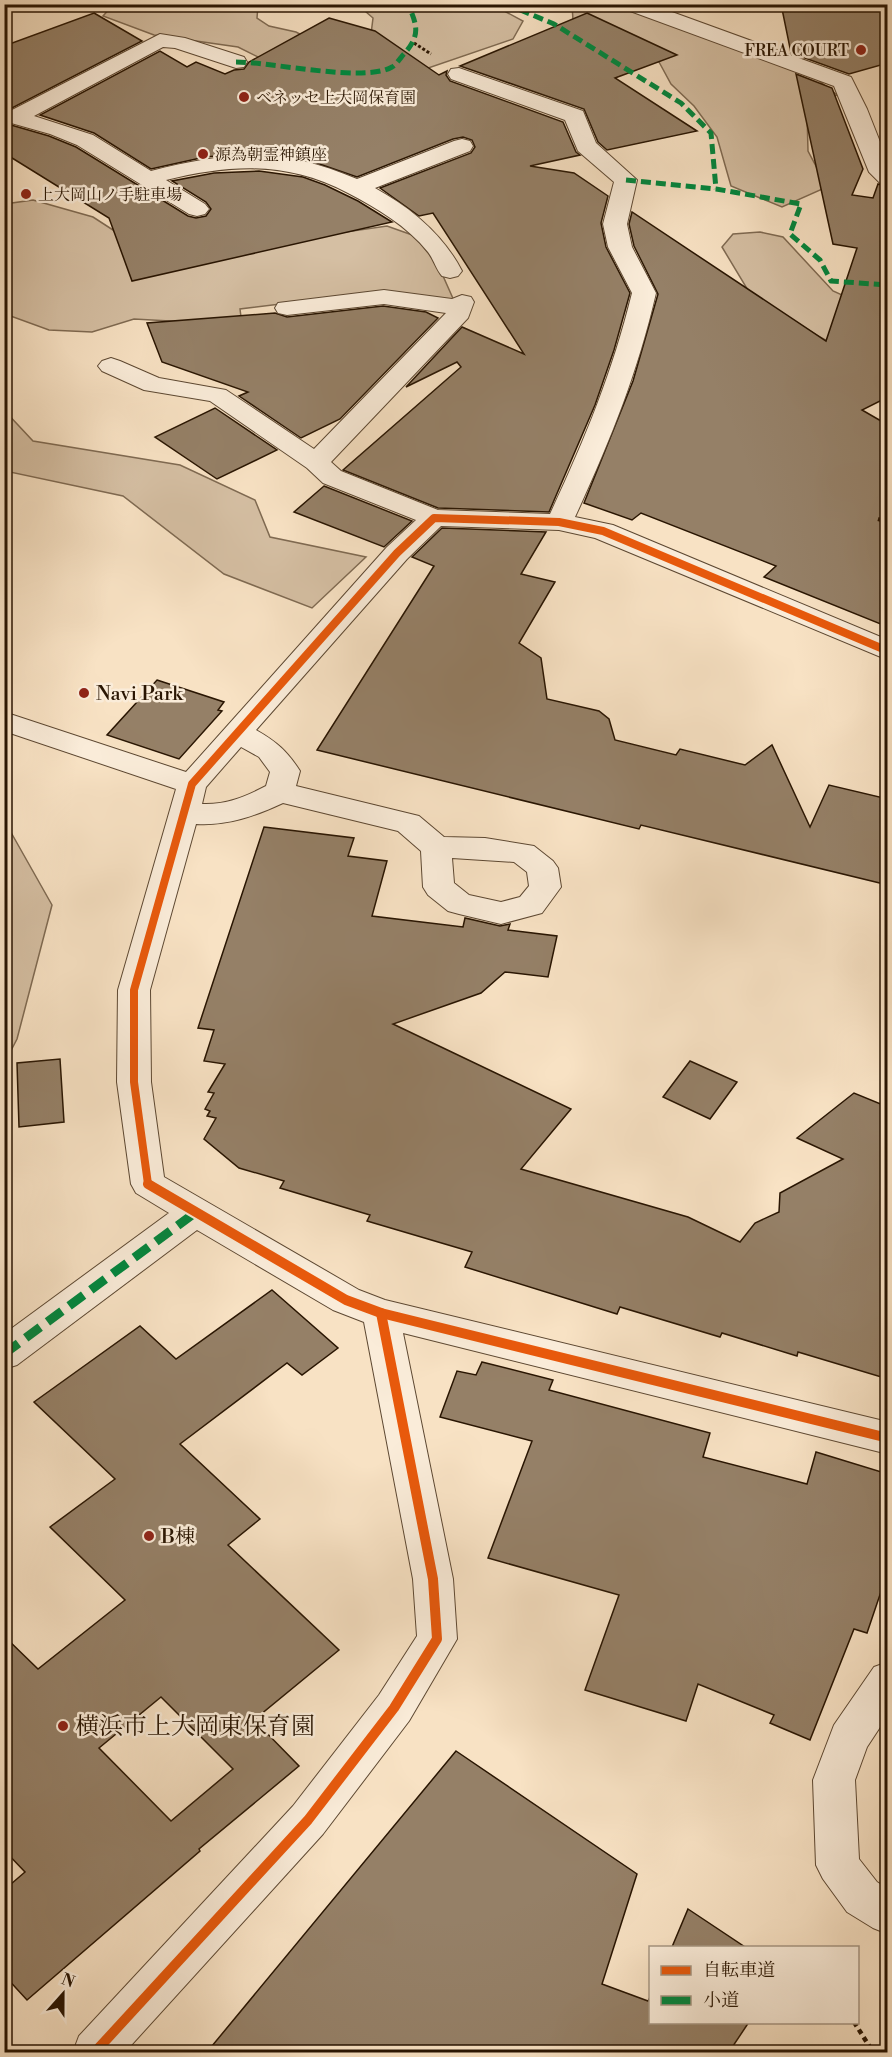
<svg xmlns="http://www.w3.org/2000/svg" width="892" height="2057" font-family="'Libre Bodoni','Noto Serif JP',serif">
  <rect width="100%" height="100%" fill="#f8e2c4"/>
  <filter id="stains"><feTurbulence type="fractalNoise" baseFrequency=".00333" numOctaves="4"/><feColorMatrix values="0 0 0 0 .2 0 0 0 0 .09 0 0 0 0 .02 0 0 0 .5 -.17"/></filter>
  <radialGradient id="worn" r=".72"><stop offset=".6" stop-color="#630" stop-opacity="0"/><stop offset="1" stop-color="#630" stop-opacity=".3"/></radialGradient>
  <g fill="#d5bfa3" stroke="#7f6a52" stroke-width="1.5">
    <path d="M 419,4 L 493,5 L 523,21 L 513,39 L 402,77 L 268,62 L 238,47 L 154,35 L 103,16 L 113,5 L 258,5 L 257,18 L 269,26 L 296,32 L 341,56 L 370,42 L 373,18 L 358,5 Z"/>
    <path d="M 572,5 L 631,5 L 800,66 L 837,95 L 807,113 L 808,151 L 827,187 L 782,207 L 731,186 L 717,137 L 694,106 L 671,84 L 659,62 L 573,20 Z"/>
    <path d="M 33,200 L 93,217 L 113,230 L 149,247 L 208,252 L 387,226 L 415,236 L 439,267 L 455,303 L 387,291 L 240,309 L 242,325 L 134,319 L 92,332 L 49,330 L 5,314 L 5,204 Z"/>
    <path d="M 760,232 L 783,237 L 833,291 L 862,304 L 868,363 L 818,336 L 749,292 L 722,247 L 733,234 Z"/>
    <path d="M 4,410 L 33,441 L 180,465 L 255,500 L 270,537 L 366,557 L 312,608 L 224,574 L 123,496 L 5,471 Z"/>
    <path d="M 4,820 L 52,905 L 17,1039 L 5,1062 Z"/>
  </g>
  <g fill="#958067" stroke="#291502" stroke-width="1.5" fill-rule="evenodd">
    <path d="M 781,4 L 888,4 L 888,63 L 849,74 L 791,53 Z"/>
    <path d="M 94,13 L 142,41 L 12,108 L 4,106 L 4,46 Z"/>
    <path d="M 587,13 L 677,55 L 615,78 L 697,131 L 607,150 L 598,142 L 584,109 L 460,66 Z"/>
    <path d="M 329,18 L 375,31 L 439,75 L 447,71 L 446,75 L 450,81 L 563,122 L 576,152 L 580,155 L 530,166 L 574,173 L 608,196 L 601,223 L 606,247 L 630,293 L 614,350 L 595,405 L 549,512 L 438,508 L 343,470 L 461,367 L 457,362 L 406,387 L 462,327 L 524,354 L 433,213 L 419,216 L 380,188 L 471,153 L 475,147 L 472,140 L 463,137 L 453,139 L 357,177 L 305,159 L 255,153 L 205,157 L 151,169 L 94,133 L 40,115 L 160,51 L 187,67 L 196,62 L 225,74 L 234,70 L 244,69 L 249,62 Z"/>
    <path d="M 796,74 L 832,88 L 863,169 L 852,195 L 873,198 L 878,184 L 888,187 L 888,397 L 862,410 L 888,425 L 888,627 L 764,577 L 776,566 L 641,513 L 632,520 L 584,503 L 633,381 L 658,294 L 634,246 L 629,224 L 632,212 L 826,341 L 857,248 L 833,244 Z"/>
    <path d="M 4,123 L 49,136 L 76,147 L 188,216 L 196,218 L 206,216 L 211,209 L 206,202 L 172,181 L 214,173 L 259,171 L 303,177 L 325,185 L 358,201 L 392,222 L 132,281 L 109,218 L 4,153 Z"/>
    <path d="M 383,306 L 426,312 L 438,318 L 340,419 L 301,438 L 239,396 L 248,392 L 162,362 L 147,323 L 275,313 L 287,317 Z"/>
    <path d="M 215,408 L 277,450 L 217,479 L 155,437 Z"/>
    <path d="M 324,486 L 412,521 L 384,547 L 294,512 Z"/>
    <path d="M 442,528 L 546,532 L 521,574 L 555,582 L 519,643 L 541,658 L 547,699 L 599,711 L 609,719 L 615,740 L 676,755 L 680,749 L 745,765 L 772,745 L 810,827 L 829,785 L 888,799 L 888,885 L 641,825 L 639,829 L 317,750 L 434,566 L 412,557 Z"/>
    <path d="M 157,680 L 224,702 L 218,710 L 222,711 L 179,759 L 107,735 Z"/>
    <path d="M 264,827 L 354,838 L 348,856 L 387,861 L 372,916 L 463,927 L 465,918 L 500,926 L 510,924 L 508,930 L 557,936 L 548,977 L 505,972 L 481,993 L 393,1024 L 571,1109 L 521,1169 L 688,1217 L 740,1242 L 755,1223 L 779,1212 L 780,1193 L 843,1159 L 797,1138 L 854,1093 L 888,1107 L 888,1379 L 798,1352 L 797,1356 L 722,1333 L 720,1337 L 620,1307 L 617,1314 L 465,1267 L 472,1252 L 367,1221 L 370,1215 L 280,1188 L 284,1181 L 239,1168 L 204,1139 L 216,1118 L 207,1116 L 210,1111 L 205,1109 L 214,1093 L 208,1092 L 225,1064 L 204,1061 L 214,1030 L 198,1028 Z"/>
    <path d="M 60,1059 L 64,1122 L 19,1127 L 17,1063 Z"/>
    <path d="M 690,1061 L 737,1082 L 710,1119 L 663,1097 Z"/>
    <path d="M 272,1290 L 338,1348 L 302,1375 L 287,1363 L 180,1444 L 260,1519 L 228,1545 L 339,1650 L 254,1720 L 299,1766 L 199,1849 L 200,1851 L 27,2000 L 4,1975 L 4,1890 L 25,1872 L 4,1850 L 4,1636 L 38,1669 L 125,1600 L 50,1527 L 115,1479 L 34,1402 L 140,1326 L 176,1359 ZM 161,1697 L 233,1769 L 171,1821 L 99,1748 Z"/>
    <path d="M 482,1362 L 553,1380 L 549,1390 L 710,1433 L 703,1457 L 807,1484 L 816,1452 L 888,1474 L 888,1571 L 867,1633 L 854,1629 L 810,1740 L 770,1723 L 774,1715 L 698,1684 L 686,1721 L 585,1690 L 619,1595 L 488,1558 L 532,1441 L 440,1417 L 457,1371 L 476,1375 Z"/>
    <path d="M 456,1751 L 637,1874 L 602,1984 L 648,2001 L 651,1995 L 651,2022 L 749,2022 L 729,2052 L 207,2052 Z"/>
    <path d="M 688,1909 L 745,1947 L 672,1947 Z"/>
  </g>
  <g fill="none" stroke-linecap="round" stroke-linejoin="round">
    <defs>
      <g id="minor">
        <path d="M 619,4 L 650,4 L 851,77 L 867,109 L 888,162 L 888,185 L 880,183 L 869,172 L 834,86 L 622,8 Z"/>
        <path d="M 160,34 L 185,38 L 244,57 L 247,62 L 244,67 L 236,68 L 175,48 L 163,47 L 34,116 L 93,135 L 151,171 C 228,151 282,147 357,179 L 454,141 L 462,139 L 470,141 L 473,146 L 470,151 L 375,188 C 411,208 443,234 462,271 L 458,276 L 450,278 L 442,276 C 436,269 434,260 428,252 C 407,226 377,208 348,193 C 287,161 232,164 166,180 L 205,204 L 209,209 L 205,214 L 197,216 L 189,214 L 77,145 L 50,134 L 4,121 L 4,108 L 12,110 Z"/>
        <path d="M 459,68 L 583,111 L 596,143 L 637,180 L 627,224 L 632,247 L 656,293 C 637,375 610,441 575,517 L 613,525 L 888,640 L 888,660 L 595,538 L 559,530 L 441,526 L 407,559 L 256,730 C 277,742 287,751 300,771 L 296,786 L 419,816 L 444,837 L 485,838 L 534,846 L 553,861 L 558,868 L 561,887 L 542,913 L 501,924 L 459,914 L 448,911 L 428,895 L 423,887 L 421,851 L 398,831 L 283,803 C 255,816 228,826 196,824 L 150,990 L 151,1082 L 164,1177 L 359,1290 L 385,1300 L 888,1422 L 888,1454 L 403,1333 L 453,1579 L 457,1639 L 409,1721 L 323,1834 L 125,2052 L 73,2052 L 79,2036 L 293,1806 L 379,1695 L 417,1636 L 413,1579 L 364,1322 L 333,1310 L 197,1230 L 17,1365 L 4,1369 L 4,1334 L 169,1213 L 136,1193 L 131,1184 L 117,1082 L 118,990 L 176,789 L 4,731 L 4,712 L 186,772 L 387,547 L 416,520 L 323,483 L 307,468 L 210,401 L 144,390 L 102,371 L 98,366 L 102,361 L 111,358 L 120,361 L 159,378 L 226,390 L 314,449 L 446,313 L 384,304 L 287,315 L 278,313 L 275,308 L 278,303 L 384,290 L 452,299 L 462,295 L 471,297 L 474,302 L 468,318 L 331,462 L 341,471 L 438,510 L 550,514 C 585,439 612,374 632,293 L 608,247 L 603,224 L 614,182 L 578,151 L 565,120 L 451,79 L 448,74 L 451,69 ZM 241,747 L 259,757 L 270,772 L 266,786 C 245,797 226,805 202,804 L 206,787 ZM 452,858 L 514,862 L 527,872 L 529,886 L 520,897 L 501,902 L 469,895 L 454,883 Z"/>
        <path d="M 888,1662 L 888,1715 L 867,1747 L 855,1780 L 859,1859 L 877,1882 L 888,1889 L 888,1934 L 873,1928 L 847,1912 L 823,1879 L 816,1865 L 813,1780 L 834,1725 L 874,1667 Z"/>
      </g>
    </defs>
    <use href="#minor" stroke="#5d4832" stroke-width="2"/>
    <path stroke="#291502" stroke-width="3" stroke-dasharray="3 2" stroke-linecap="butt" d="M 414,43 L 431,54"/>
    <path stroke="#291502" stroke-width="4" stroke-dasharray="4.5 3" stroke-linecap="butt" d="M 878,519 L 888,522"/>
    <path stroke="#291502" stroke-width="4.5" stroke-dasharray="5 4" stroke-linecap="butt" d="M 854,2022 L 873,2052"/>
    <use href="#minor" fill="#faecd9" fill-rule="evenodd"/>
    <g stroke="#00873e" stroke-width="5" stroke-dasharray="10 5" stroke-linecap="butt">
      <path d="M 506,4 L 554,24 L 681,103 L 711,133 L 716,189"/>
      <path d="M 236,62 C 272,62 364,83 392,67 C 396,65 401,57 404,54 C 421,35 417,25 408,4"/>
      <path d="M 626,180 L 716,189 L 801,204 L 790,234 L 820,260 L 831,281 L 888,285"/>
    </g>
    <path stroke="#00873e" stroke-width="9" stroke-dasharray="18 9" stroke-linecap="butt" d="M 4,1354 L 196,1212"/>
    <defs>
      <path id="cycleway-far1" d="M 151,1185 L 148,1184 L 134,1082 L 134,990 L 192,784 L 397,553 L 434,518 L 559,522 L 603,531 L 888,651"/>
      <g id="cycleway">
        <path d="M 148,1184 L 346,1300 L 381,1313 L 888,1438"/>
        <path d="M 95,2052 L 308,1820 L 394,1708 L 437,1639 L 433,1579 L 381,1313"/>
      </g>
    </defs>
    <use href="#cycleway-far1" stroke="#faecd9" stroke-width="12"/>
    <use href="#cycleway" stroke="#faecd9" stroke-width="14"/>
    <use href="#cycleway-far1" stroke="#e8590c" stroke-width="8"/>
    <use href="#cycleway" stroke="#e8590c" stroke-width="10"/>
  </g>
  <g fill="#8f2418" stroke="#faecd9" stroke-width="2">
    <circle cx="861" cy="50" r="6"/>
    <circle cx="244" cy="97" r="6"/>
    <circle cx="203" cy="154" r="6"/>
    <circle cx="26" cy="194" r="6"/>
    <circle cx="84" cy="693" r="6"/>
    <circle cx="149" cy="1536" r="6"/>
    <circle cx="63" cy="1726" r="6"/>
  </g>
  <g text-anchor="middle" stroke-width="5" stroke-linejoin="round" paint-order="stroke">
    <g font-size="16" fill="#291502" stroke="#faecd9" text-anchor="start">
      <text x="849" y="56" text-anchor="end">FREA COURT</text>
      <text x="256" y="103">ベネッセ上大岡保育園</text>
      <text x="215" y="160">源為朝霊神鎮座</text>
      <text x="38" y="200">上大岡山ノ手駐車場</text>
    </g>
    <g font-size="20" fill="#291502" stroke="#faecd9" text-anchor="start">
      <text x="96" y="700">Navi Park</text>
      <text x="161" y="1543">B棟</text>
    </g>
    <g font-size="24" fill="#291502" stroke="#faecd9" text-anchor="start">
      <text x="75" y="1734">横浜市上大岡東保育園</text>
    </g>
  </g>
  <rect width="892" height="2057" fill="none" stroke="#f8e2c4" stroke-width="24"/>
  <rect x="6" y="6" width="880" height="2045" fill="none" stroke="#291502" stroke-width="3"/>
  <rect x="12" y="12" width="868" height="2033" fill="none" stroke="#291502" stroke-width="1.5"/>
  <rect x="649" y="1946" width="210" height="78" fill="#faecd9" stroke="#a69683" stroke-width="1.5"/>
  <rect x="661" y="1966" width="30" height="9" fill="#e8590c" stroke="#a69683" stroke-width="1.5"/>
  <text x="703" y="1976" font-size="18" fill="#291502">自転車道</text>
  <rect x="661" y="1996" width="30" height="9" fill="#00873e" stroke="#a69683" stroke-width="1.5"/>
  <text x="703" y="2006" font-size="18" fill="#291502">小道</text>
  <g transform="translate(63 1994) rotate(21)" stroke="#faecd9" stroke-width="4.5" paint-order="stroke">
  <path d="M0-4.5L10 22L0 15L-10 22Z" fill="#291502"/>
  <text y="-9" font-size="16" font-weight="bold" text-anchor="middle" fill="#291502">N</text>
  </g>
  <rect width="100%" height="100%" filter="url(#stains)"/>
  <rect width="100%" height="100%" fill="url(#worn)"/>
</svg>
